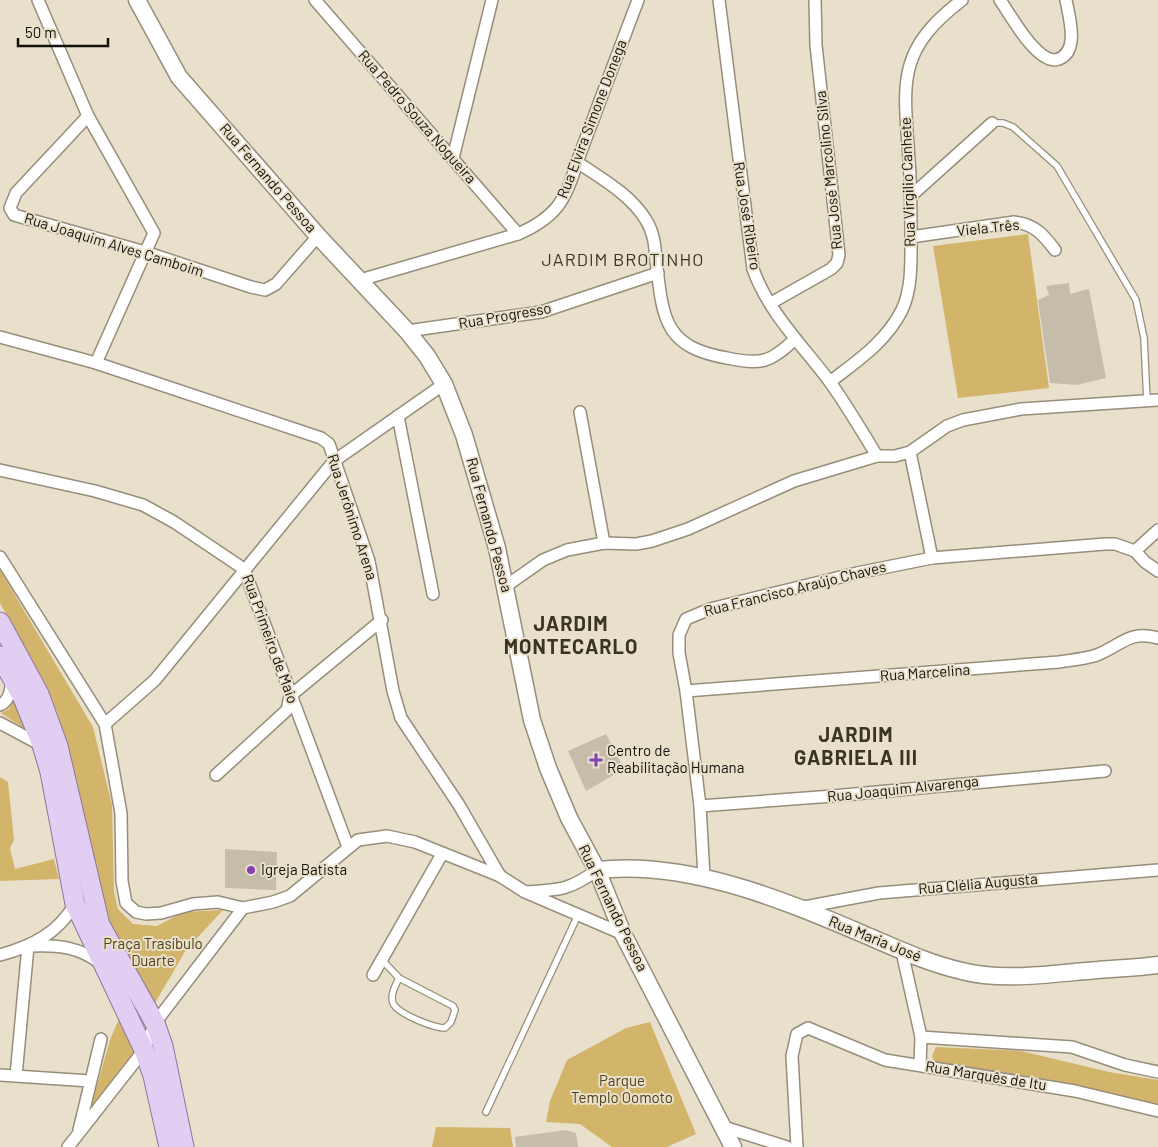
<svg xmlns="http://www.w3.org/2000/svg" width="1158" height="1147" font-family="Barlow,sans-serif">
  <rect width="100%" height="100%" fill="#e9e0cc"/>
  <g fill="#d3b46b">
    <path d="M 1028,234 L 1049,388 L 958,398 L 933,246 Z"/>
    <path d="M 0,570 L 93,727 L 112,805 L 114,892 L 118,909 L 133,924 L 157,926 L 183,912 L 223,910 L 186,950 L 152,1008 L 107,925 L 77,782 L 57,712 L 0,603 Z"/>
    <path d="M 14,698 L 27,723 L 25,729 L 1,713 L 9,709 Z"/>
    <path d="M 0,777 L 8,782 L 14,840 L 10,848 L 15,869 L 54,859 L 59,879 L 0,881 Z"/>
    <path d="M 121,1014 L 138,1047 L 91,1107 L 110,1040 Z"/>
    <path d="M 650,1022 L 696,1134 L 667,1147 L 612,1147 L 580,1124 L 546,1122 L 550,1101 L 567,1060 L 626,1028 Z"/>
    <path d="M 936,1047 L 1021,1051 L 1109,1072 L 1158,1080 L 1158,1107 L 935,1064 L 932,1056 Z"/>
    <path d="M 436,1127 L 510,1128 L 513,1147 L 432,1147 Z"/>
  </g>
  <g fill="#c5bda9">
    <path d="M 1069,283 L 1070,294 L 1089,289 L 1106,378 L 1077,385 L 1050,383 L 1038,300 L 1049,295 L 1046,286 Z"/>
    <path d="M 606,734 L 624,769 L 586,791 L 568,751 Z"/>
    <path d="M 225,849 L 277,852 L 276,890 L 225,888 Z"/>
    <path d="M 566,1130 L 576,1133 L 578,1147 L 516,1147 L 515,1137 Z"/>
  </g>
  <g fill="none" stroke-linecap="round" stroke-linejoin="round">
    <defs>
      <g id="lane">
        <path d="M 992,123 L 1003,123 L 1013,127 L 1057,166 L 1136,300 L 1144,338 L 1147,401"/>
        <path d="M 382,960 L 399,978 L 453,1006 L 455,1010 L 451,1022 L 445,1028 C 434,1028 401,1015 394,1005 C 389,997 395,986 399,978"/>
        <path d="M 486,1112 L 578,915"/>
      </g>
      <g id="street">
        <path d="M 38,0 L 88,116 L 154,233 L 96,363"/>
        <path d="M 315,0 L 518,234"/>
        <path d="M 719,0 L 753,269 C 768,312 803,346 830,382 C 847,406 862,431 877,456"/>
        <path d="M 1000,0 C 1011,16 1035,60 1055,60 C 1081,55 1069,17 1066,0"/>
        <path d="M 88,116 L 16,193 L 10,208 L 14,215 L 145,252 L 251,287 L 265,290 L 276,284 L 318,236"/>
        <path d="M 453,158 L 492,0"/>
        <path d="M 577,162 C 602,179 630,194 646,220 C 654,233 655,246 656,260 C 663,318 663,347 727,358 C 761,365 770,363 795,339"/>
        <path d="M 912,195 L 992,123"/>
        <path d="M 911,237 L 1014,222 C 1034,224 1043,234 1055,250"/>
        <path d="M 360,280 L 518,234 C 555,218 566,201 577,162 L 638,0"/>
        <path d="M 771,303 L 831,269 L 837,263 L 839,255 L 816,45 L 815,0"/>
        <path d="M 407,331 L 541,312 L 658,273"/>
        <path d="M 0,337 L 96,363 L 321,438 L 329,444 L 369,561 L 393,691 L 401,718 L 459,805 L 500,876"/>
        <path d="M 830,382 C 857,361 886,342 902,310 C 912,289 911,262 911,239 C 911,212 911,186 909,159 C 904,84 895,51 962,0"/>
        <path d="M 580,412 L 604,543"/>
        <path d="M 398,416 L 433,594"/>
        <path d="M 910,452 L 932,558"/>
        <path d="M 0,470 L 95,491 L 143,505 L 174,522 L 244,569 L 348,847"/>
        <path d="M 1158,530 L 1135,551 L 1145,562 L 1158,571"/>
        <path d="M 0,557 L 105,724 L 121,813 L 122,881 L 126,903 L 136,912 L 146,914 L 161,913 L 193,904 L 218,902 L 243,908"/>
        <path d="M 506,586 L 543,560 L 567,550 L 604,543 L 636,544 L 652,541 L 688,529 L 794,481 L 877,456 L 895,456 L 910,452 L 947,426 L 963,420 L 1021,409 L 1158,400"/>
        <path d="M 686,691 L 1059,662 C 1072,660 1085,659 1097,655 C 1122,645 1129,630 1158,638"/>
        <path d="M 0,705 C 10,701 11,688 12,679"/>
        <path d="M 0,723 L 43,746"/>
        <path d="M 105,724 L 155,680 L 334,461 L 444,384"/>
        <path d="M 216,775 L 287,710 L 290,696 L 382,620"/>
        <path d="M 700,806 L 833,796 L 1105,771"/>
        <path d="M 704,877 L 700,806 L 686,691 L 679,653 L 679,635 L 686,619 L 710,609 L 857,573 L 932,558 L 1105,544 L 1115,544 L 1135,551"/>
        <path d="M 526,892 C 559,890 570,890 597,870"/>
        <path d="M 799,908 L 879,893 L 1158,870"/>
        <path d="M 32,946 C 59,945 80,947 101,964"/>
        <path d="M 902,952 L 921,1037 L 920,1065"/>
        <path d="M 0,955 C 33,946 58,933 75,904"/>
        <path d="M 373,975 L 442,854"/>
        <path d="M 921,1037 L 1072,1047 L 1125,1065 L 1158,1072"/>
        <path d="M 0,1075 L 90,1081"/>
        <path d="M 16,1076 L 28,946"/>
        <path d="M 724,1127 L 787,1147"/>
        <path d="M 79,1130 L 101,1039"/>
        <path d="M 68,1147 L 144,1050 L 155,1023 L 243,908 L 273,902 L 290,896 L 358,840 L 387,836 L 415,842 L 500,876 L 525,892 L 623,934"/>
        <path d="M 797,1147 L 792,1056 L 797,1034 L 808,1028 L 885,1060 L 1075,1091 L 1158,1111"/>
      </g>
      <g id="secondary">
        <path d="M 137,0 L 179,77 L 318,236 L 407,331 L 427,356 L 444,384 L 464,435 L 497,548 L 532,720 L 548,768 L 569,818 L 597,870 L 623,934 L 733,1147"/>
        <path d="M 597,870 C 687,860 781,899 863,934 C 896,948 927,963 962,971 C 1003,982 1056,973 1098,970 C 1118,968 1138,968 1158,965"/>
      </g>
      <g id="primary">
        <path d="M 0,622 L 39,694 L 58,746 L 100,925 L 155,1023 L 163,1046 L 184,1147"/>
        <path d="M 0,656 L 23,698 L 42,745 L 50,772 L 75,904 L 144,1050 L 153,1076 L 169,1147"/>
      </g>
    </defs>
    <use href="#lane" stroke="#968d7b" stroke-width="8"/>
    <use href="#street" stroke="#968d7b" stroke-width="14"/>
    <use href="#secondary" stroke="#968d7b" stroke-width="19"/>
    <use href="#primary" stroke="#8e769c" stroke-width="21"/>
    <use href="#lane" stroke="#fff" stroke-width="5.5"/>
    <use href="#street" stroke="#fff" stroke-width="11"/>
    <use href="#secondary" stroke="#fff" stroke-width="16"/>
    <use href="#primary" stroke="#e2cdf3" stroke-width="19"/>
  </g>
  <g fill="#8640b4" stroke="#e9e0cc" stroke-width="2">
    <path d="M593.5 752.5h5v5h5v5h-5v5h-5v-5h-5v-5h5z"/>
    <circle cx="251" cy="870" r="5"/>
  </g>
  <g text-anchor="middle" stroke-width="4" stroke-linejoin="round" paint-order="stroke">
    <g font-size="15" fill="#14110a" stroke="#e9e0cc">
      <text transform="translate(417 117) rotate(49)" y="5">Rua Pedro Souza Nogueira</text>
      <text transform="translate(592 119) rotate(-69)" y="5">Rua Elvira Simone Donega</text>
      <text transform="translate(829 170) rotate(-96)" y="5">Rua José Marcolino Silva</text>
      <text transform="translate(268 178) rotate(49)" y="5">Rua Fernando Pessoa</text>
      <text transform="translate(908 182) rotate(-92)" y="5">Rua Virgilio Canhete</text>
      <text transform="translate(747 216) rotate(81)" y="5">Rua José Ribeiro</text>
      <text transform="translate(988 228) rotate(-6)" y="5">Viela Três</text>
      <text transform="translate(114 245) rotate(17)" y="5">Rua Joaquim Alves Camboim</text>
      <text transform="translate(505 316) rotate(-10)" y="5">Rua Progresso</text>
      <text transform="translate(352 517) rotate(72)" y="5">Rua Jerônimo Arena</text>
      <text transform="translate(489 525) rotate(75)" y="5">Rua Fernando Pessoa</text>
      <text transform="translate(795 589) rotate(-14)" y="5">Rua Francisco Araújo Chaves</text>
      <text transform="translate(270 639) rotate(70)" y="5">Rua Primeiro de Maio</text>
      <text transform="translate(925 673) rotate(-4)" y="5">Rua Marcelina</text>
      <text transform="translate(903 789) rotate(-6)" y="5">Rua Joaquim Alvarenga</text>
      <text transform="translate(978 884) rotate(-5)" y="5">Rua Clélia Augusta</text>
      <text transform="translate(613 908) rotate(64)" y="5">Rua Fernando Pessoa</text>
      <text transform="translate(875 939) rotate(22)" y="5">Rua Maria José</text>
      <text transform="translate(986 1076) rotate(9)" y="5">Rua Marquês de Itu</text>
    </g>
    <g font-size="15" fill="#14110a" stroke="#e9e0cc" text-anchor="start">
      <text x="607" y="756">Centro de<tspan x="607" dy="17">Reabilitação Humana</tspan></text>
      <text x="261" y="875">Igreja Batista</text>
    </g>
    <g font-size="15" fill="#524116" stroke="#e9e0cc">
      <text x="153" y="949">Praça Trasíbulo<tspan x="153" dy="17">Duarte</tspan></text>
      <text x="622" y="1086">Parque<tspan x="622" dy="17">Templo Oomoto</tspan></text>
    </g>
    <g font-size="18" letter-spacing="1" fill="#3b3424" stroke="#e9e0cc">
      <text x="623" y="266">JARDIM BROTINHO</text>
    </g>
    <g font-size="20" font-weight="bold" letter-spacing="1" fill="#3b3424" stroke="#e9e0cc">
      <text x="571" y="631">JARDIM<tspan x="571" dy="23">MONTECARLO</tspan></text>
      <text x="856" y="742">JARDIM<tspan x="856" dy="23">GABRIELA III</tspan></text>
    </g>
  </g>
  <path d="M18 38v8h90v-8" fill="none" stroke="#14110a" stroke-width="2.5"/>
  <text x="25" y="38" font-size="15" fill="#14110a" stroke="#e9e0cc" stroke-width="4" paint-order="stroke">50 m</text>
</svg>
